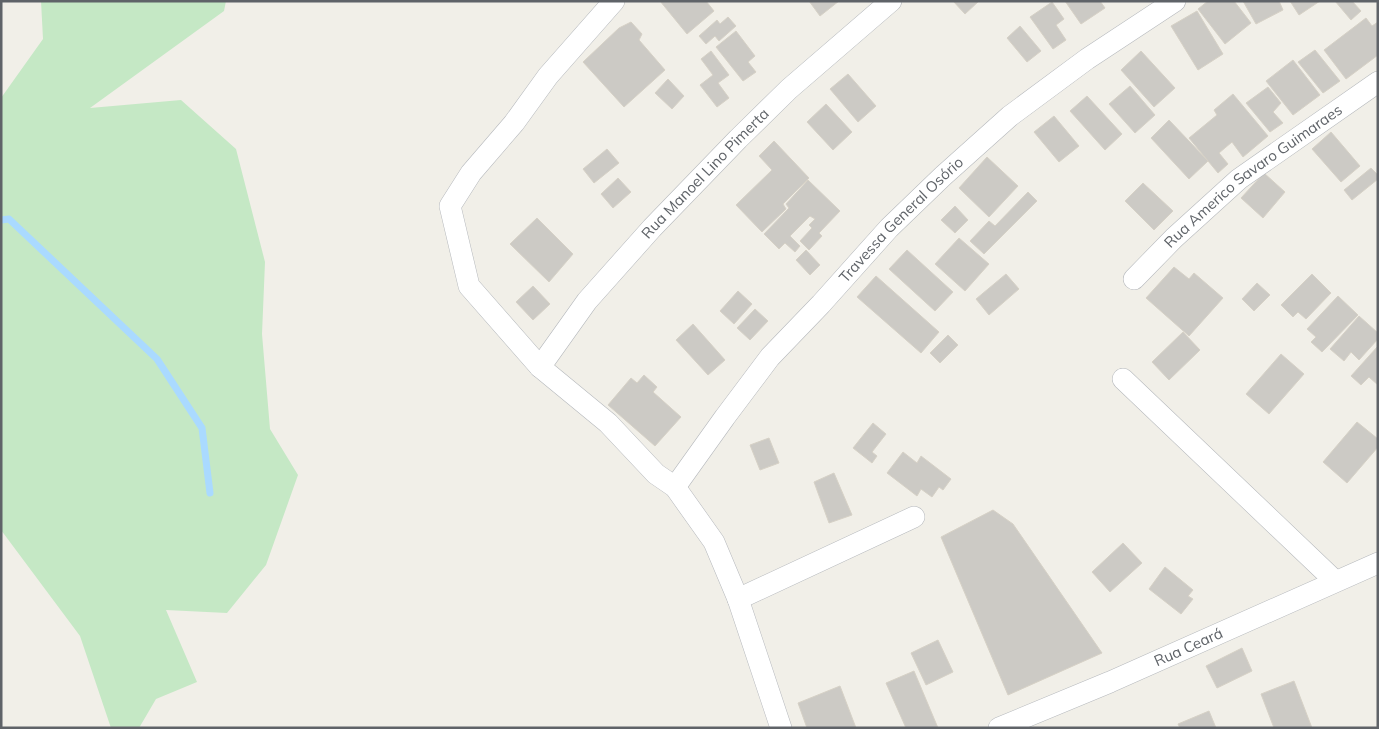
<svg xmlns="http://www.w3.org/2000/svg" width="1379" height="729" font-family="Mulish,sans-serif">
  <rect width="100%" height="100%" fill="#f1efe8"/>
  <path fill="#c5e8c5" d="M 41,1 L 226,1 L 224,11 L 90,108 L 181,100 L 236,149 L 265,262 L 262,334 L 270,429 L 298,475 L 266,565 L 227,613 L 166,610 L 197,682 L 156,699 L 139,728 L 111,728 L 80,636 L 1,530 L 1,98 L 43,39 Z"/>
  <g fill="none" stroke-linecap="round" stroke-linejoin="round">
    <path stroke="#aadaff" stroke-width="7" d="M 1,220 L 9,219 L 157,359 L 202,428 L 210,493"/>
  </g>
  <g fill="#cccac5" stroke="#d6d1c6">
    <path d="M 660,1 L 706,1 L 714,11 L 687,34 Z"/>
    <path d="M 809,1 L 839,1 L 820,16 Z"/>
    <path d="M 953,1 L 979,1 L 965,14 Z"/>
    <path d="M 1065,1 L 1100,1 L 1105,8 L 1081,24 Z"/>
    <path d="M 1208,1 L 1234,1 L 1251,23 L 1225,44 L 1198,9 Z"/>
    <path d="M 1243,1 L 1279,1 L 1283,10 L 1256,24 Z"/>
    <path d="M 1290,1 L 1320,1 L 1299,15 Z"/>
    <path d="M 1335,1 L 1352,1 L 1361,11 L 1351,20 Z"/>
    <path d="M 1052,2 L 1064,19 L 1056,25 L 1066,40 L 1053,49 L 1030,17 Z"/>
    <path d="M 1197,11 L 1223,54 L 1198,70 L 1171,26 Z"/>
    <path d="M 728,17 L 736,26 L 719,41 L 715,36 L 706,44 L 699,36 L 717,20 L 720,24 Z"/>
    <path d="M 1366,18 L 1372,26 L 1378,22 L 1378,55 L 1346,79 L 1324,50 Z"/>
    <path d="M 631,22 L 642,34 L 639,40 L 665,70 L 624,107 L 583,62 L 619,28 Z"/>
    <path d="M 1020,26 L 1041,51 L 1027,62 L 1007,38 Z"/>
    <path d="M 736,31 L 755,56 L 748,62 L 756,72 L 743,81 L 716,47 Z"/>
    <path d="M 1315,50 L 1340,81 L 1323,93 L 1298,62 Z"/>
    <path d="M 711,51 L 729,75 L 718,83 L 729,98 L 717,107 L 700,85 L 713,75 L 701,59 Z"/>
    <path d="M 1141,51 L 1175,88 L 1154,107 L 1121,70 Z"/>
    <path d="M 1293,60 L 1320,95 L 1293,115 L 1266,81 Z"/>
    <path d="M 848,74 L 876,106 L 858,122 L 830,89 Z"/>
    <path d="M 668,79 L 684,96 L 672,109 L 655,93 Z"/>
    <path d="M 1130,86 L 1155,115 L 1135,133 L 1109,104 Z"/>
    <path d="M 1268,87 L 1281,103 L 1273,112 L 1283,123 L 1270,132 L 1246,103 Z"/>
    <path d="M 1233,94 L 1268,136 L 1243,157 L 1232,142 L 1219,153 L 1228,164 L 1218,173 L 1189,138 L 1217,115 L 1214,110 Z"/>
    <path d="M 1087,96 L 1122,134 L 1105,150 L 1070,111 Z"/>
    <path d="M 826,104 L 852,132 L 833,150 L 807,122 Z"/>
    <path d="M 1054,116 L 1079,146 L 1059,162 L 1034,132 Z"/>
    <path d="M 1169,120 L 1208,161 L 1189,179 L 1151,138 Z"/>
    <path d="M 1331,132 L 1360,166 L 1341,182 L 1312,149 Z"/>
    <path d="M 774,141 L 809,178 L 783,204 L 786,209 L 762,232 L 736,205 L 772,170 L 759,156 Z"/>
    <path d="M 607,149 L 619,163 L 594,183 L 583,169 Z"/>
    <path d="M 987,157 L 1018,186 L 989,217 L 959,188 Z"/>
    <path d="M 1371,168 L 1378,175 L 1378,179 L 1352,200 L 1344,190 Z"/>
    <path d="M 1264,173 L 1285,192 L 1263,218 L 1241,198 Z"/>
    <path d="M 618,178 L 631,192 L 613,208 L 601,194 Z"/>
    <path d="M 808,180 L 840,211 L 819,233 L 822,236 L 809,250 L 800,241 L 812,228 L 809,225 L 815,219 L 810,216 L 790,236 L 800,246 L 795,252 L 785,243 L 779,249 L 764,234 L 789,208 L 786,204 Z"/>
    <path d="M 1143,183 L 1173,211 L 1154,230 L 1125,201 Z"/>
    <path d="M 1028,192 L 1037,201 L 984,254 L 970,241 L 989,221 L 995,226 Z"/>
    <path d="M 955,206 L 968,220 L 955,233 L 941,220 Z"/>
    <path d="M 537,218 L 573,254 L 549,282 L 510,244 Z"/>
    <path d="M 959,238 L 989,264 L 965,291 L 935,264 Z"/>
    <path d="M 806,250 L 820,265 L 810,275 L 796,260 Z"/>
    <path d="M 907,250 L 953,292 L 935,311 L 889,269 Z"/>
    <path d="M 1174,267 L 1189,279 L 1194,273 L 1223,298 L 1189,336 L 1146,298 Z"/>
    <path d="M 1006,274 L 1019,289 L 989,315 L 976,299 Z"/>
    <path d="M 1312,274 L 1331,293 L 1306,319 L 1298,312 L 1293,317 L 1281,305 Z"/>
    <path d="M 876,276 L 939,332 L 921,353 L 857,297 Z"/>
    <path d="M 1257,283 L 1270,295 L 1254,311 L 1242,299 Z"/>
    <path d="M 533,286 L 550,304 L 533,320 L 516,302 Z"/>
    <path d="M 738,291 L 752,304 L 734,324 L 720,311 Z"/>
    <path d="M 1338,296 L 1358,315 L 1322,352 L 1311,342 L 1316,337 L 1307,329 Z"/>
    <path d="M 755,309 L 768,321 L 750,340 L 737,328 Z"/>
    <path d="M 1359,316 L 1378,333 L 1378,339 L 1359,360 L 1351,352 L 1344,361 L 1330,349 Z"/>
    <path d="M 693,324 L 725,360 L 708,375 L 676,340 Z"/>
    <path d="M 1183,332 L 1200,350 L 1169,380 L 1152,362 Z"/>
    <path d="M 948,335 L 958,345 L 940,363 L 930,353 Z"/>
    <path d="M 1378,346 L 1378,385 L 1369,377 L 1361,385 L 1351,376 Z"/>
    <path d="M 1281,354 L 1304,374 L 1269,414 L 1246,394 Z"/>
    <path d="M 644,375 L 657,387 L 653,392 L 681,417 L 655,446 L 608,405 L 631,378 L 637,383 Z"/>
    <path d="M 1357,422 L 1378,439 L 1378,447 L 1347,483 L 1323,462 Z"/>
    <path d="M 873,423 L 886,434 L 872,452 L 877,456 L 872,463 L 853,448 Z"/>
    <path d="M 769,438 L 779,463 L 760,470 L 750,445 Z"/>
    <path d="M 903,452 L 917,463 L 921,456 L 951,479 L 943,490 L 939,487 L 932,497 L 921,489 L 917,496 L 887,473 Z"/>
    <path d="M 834,473 L 852,515 L 829,523 L 814,482 Z"/>
    <path d="M 993,510 L 1013,524 L 1102,653 L 1008,695 L 941,537 Z"/>
    <path d="M 1123,543 L 1142,563 L 1110,592 L 1092,572 Z"/>
    <path d="M 1165,567 L 1193,590 L 1188,596 L 1193,599 L 1181,614 L 1149,589 Z"/>
    <path d="M 938,640 L 953,672 L 926,685 L 911,653 Z"/>
    <path d="M 1242,648 L 1252,671 L 1217,688 L 1206,666 Z"/>
    <path d="M 914,671 L 938,728 L 906,728 L 886,683 Z"/>
    <path d="M 1294,681 L 1312,728 L 1274,728 L 1261,694 Z"/>
    <path d="M 840,686 L 856,728 L 807,728 L 798,703 Z"/>
    <path d="M 1209,711 L 1216,728 L 1180,728 L 1178,724 Z"/>
  </g>
  <g fill="none" stroke-linecap="round" stroke-linejoin="round">
    <defs>
      <g id="minor">
        <path d="M 614,1 L 548,76 L 514,123 L 471,173 L 450,206 L 469,286 L 540,367 L 608,423 L 656,474 L 675,487 L 714,542 L 738,599 L 781,728"/>
        <path id="s1" d="M 1134,279 L 1174,238 L 1239,179 L 1378,82"/>
        <path id="s2" d="M 540,367 L 587,301 L 652,228 L 738,139 L 789,89 L 891,1"/>
        <path d="M 1123,379 L 1335,581"/>
        <path id="s3" d="M 675,487 L 725,417 L 770,357 L 821,304 L 889,228 L 943,176 L 1010,116 L 1087,59 L 1175,1"/>
        <path d="M 738,599 L 914,517"/>
        <path id="s4" d="M 999,728 L 1110,682 L 1378,563"/>
      </g>
    </defs>
    <use href="#minor" stroke="#b5b8bc" stroke-width="22"/>
    <use href="#minor" stroke="#fff" stroke-width="21"/>
  </g>
  <g text-anchor="middle" stroke-width="4" stroke-linejoin="round" paint-order="stroke">
    <g font-size="15" fill="#5f6368" stroke="#fff">
      <text dy="5" stroke="none"><textPath href="#s2" startOffset="255">Rua Manoel Lino Pimerta</textPath></text>
      <text dy="5" stroke="none"><textPath href="#s1" startOffset="158">Rua Americo Savaro Guimaraes</textPath></text>
      <text dy="5" stroke="none"><textPath href="#s3" startOffset="351">Travessa General Osório</textPath></text>
      <text dy="5" stroke="none"><textPath href="#s4" startOffset="206">Rua Ceará</textPath></text>
    </g>
  </g>
  <rect width="1379" height="729" fill="none" stroke="#5f6368" stroke-width="5"/>
</svg>
